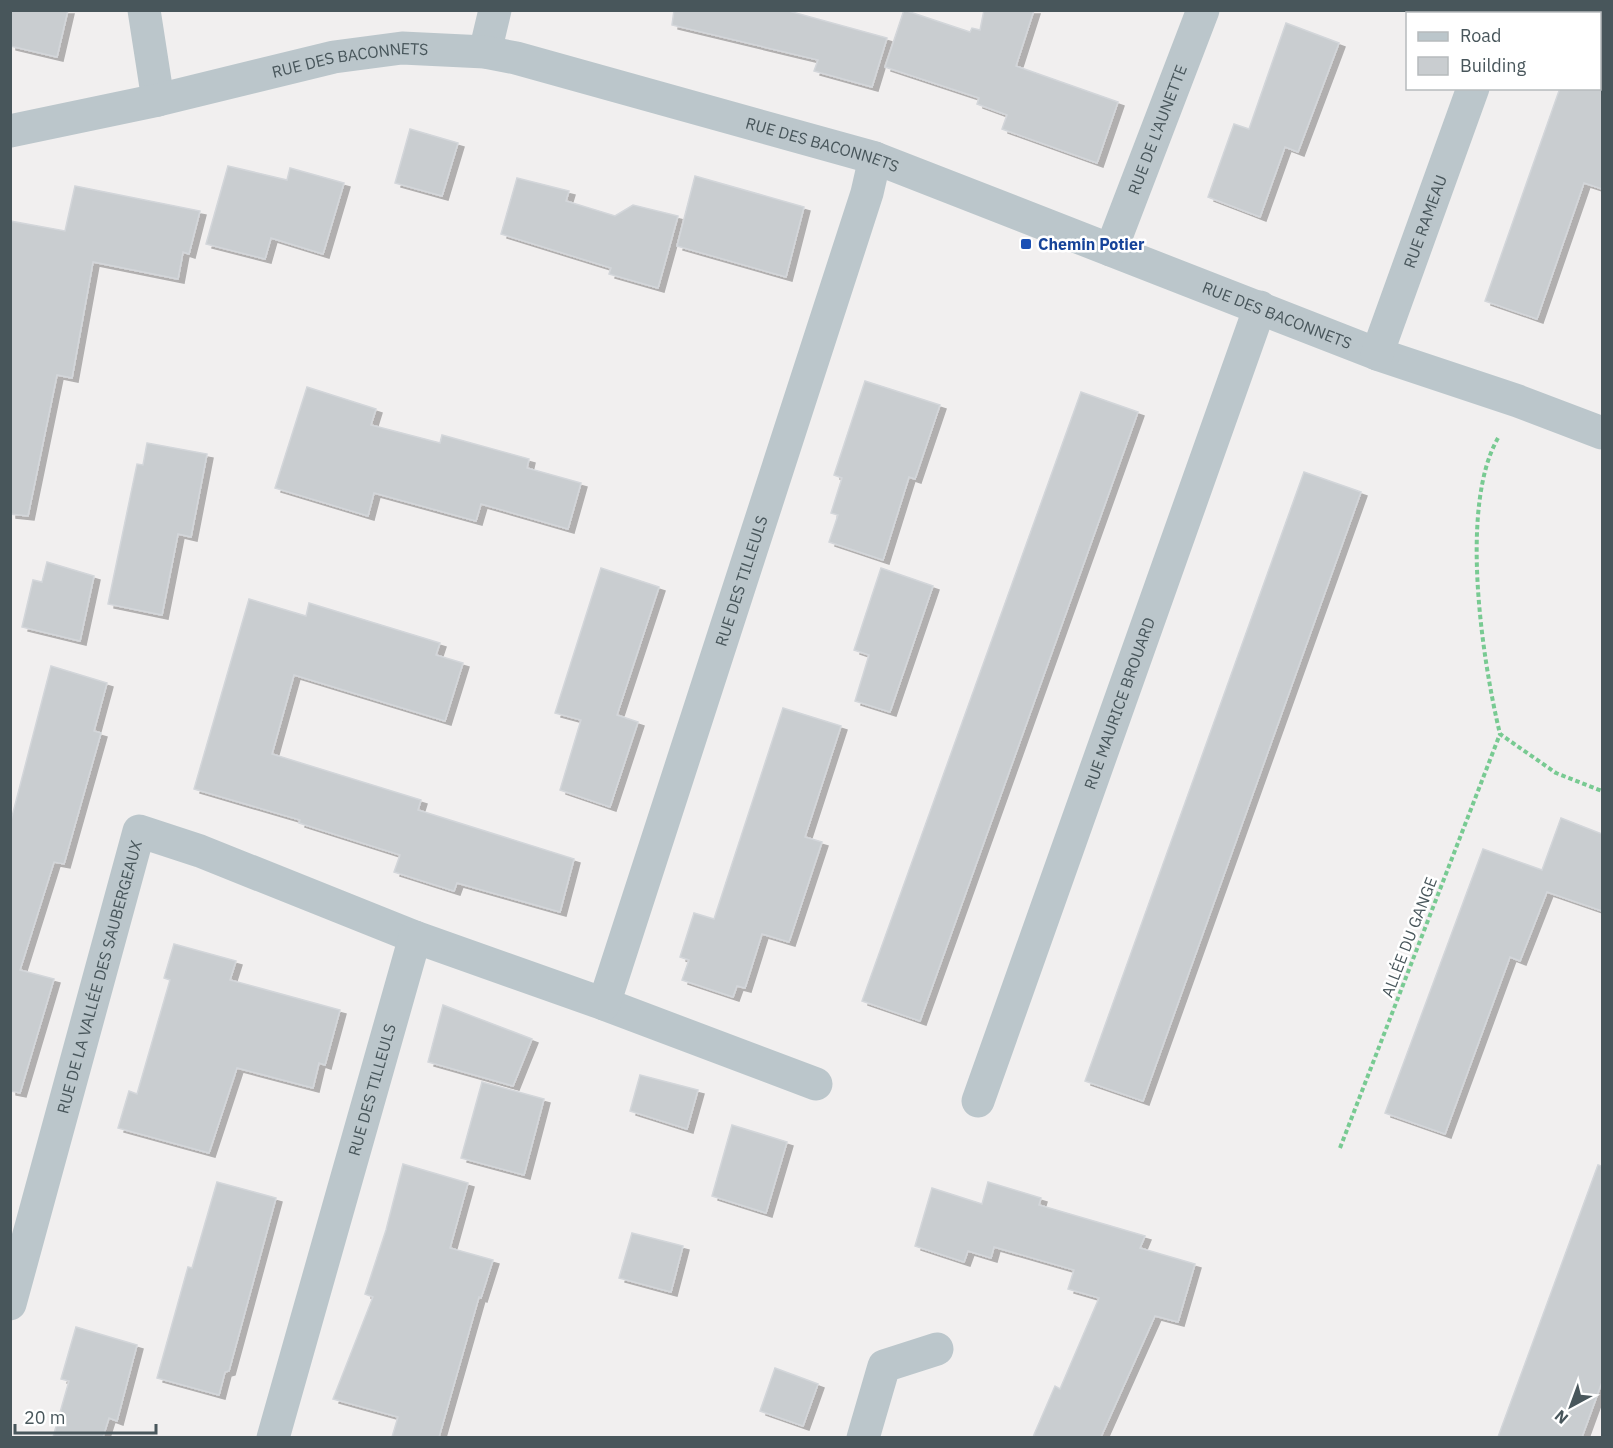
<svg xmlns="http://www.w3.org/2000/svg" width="1613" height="1448" font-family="'IBM Plex Sans',sans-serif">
  <defs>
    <filter id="shadow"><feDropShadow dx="6" dy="4" stdDeviation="0" flood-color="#0004"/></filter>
  </defs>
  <rect width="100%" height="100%" fill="#f1efef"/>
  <g fill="#c9cdd0" stroke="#d3d6da" stroke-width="1.5" filter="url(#shadow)">
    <path d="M 10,10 L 68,10 L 57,57 L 10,46 Z"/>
    <path d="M 674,10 L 785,10 L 887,38 L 872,87 L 814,71 L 818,60 L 672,25 Z"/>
    <path d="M 904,10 L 970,32 L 972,28 L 980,30 L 984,10 L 1034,10 L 1016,66 L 1118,102 L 1097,163 L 1002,129 L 1007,115 L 977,104 L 979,98 L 885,67 Z"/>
    <path d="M 1286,23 L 1339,43 L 1298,152 L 1285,147 L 1260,217 L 1208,197 L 1234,124 L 1249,129 Z"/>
    <path d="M 1560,88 L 1602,88 L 1602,189 L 1584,183 L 1537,319 L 1485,301 Z"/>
    <path d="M 410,129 L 458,143 L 442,196 L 395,183 Z"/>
    <path d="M 228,166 L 287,180 L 290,168 L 344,183 L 323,254 L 271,238 L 265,259 L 206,244 Z"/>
    <path d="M 695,176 L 804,207 L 786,277 L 677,246 Z"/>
    <path d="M 517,178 L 569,191 L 566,201 L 615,216 L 633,205 L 678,216 L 658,288 L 609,274 L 611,268 L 501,234 Z"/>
    <path d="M 75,186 L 200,211 L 189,254 L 183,252 L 178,279 L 93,262 L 72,378 L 57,375 L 28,516 L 10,514 L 10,221 L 65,231 Z"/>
    <path d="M 865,381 L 940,405 L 915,479 L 909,477 L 883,560 L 829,542 L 838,515 L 831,513 L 842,478 L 834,475 Z"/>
    <path d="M 307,387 L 376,409 L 371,425 L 440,443 L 442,435 L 529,459 L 527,468 L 581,483 L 568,529 L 481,504 L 476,521 L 374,493 L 368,516 L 275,488 Z"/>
    <path d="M 1081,392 L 1138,412 L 920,1021 L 862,1001 Z"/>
    <path d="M 147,443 L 207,454 L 191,537 L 178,534 L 162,615 L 108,604 L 137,464 L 143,465 Z"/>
    <path d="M 1304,472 L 1361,492 L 1143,1101 L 1085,1081 Z"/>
    <path d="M 47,562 L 94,576 L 80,641 L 22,627 L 33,580 L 42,582 Z"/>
    <path d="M 601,568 L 659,587 L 617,715 L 638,722 L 610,807 L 560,790 L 581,720 L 555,713 Z"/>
    <path d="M 881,568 L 933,586 L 890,712 L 855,701 L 869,655 L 854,650 Z"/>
    <path d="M 249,599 L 306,616 L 309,603 L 440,643 L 436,655 L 463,663 L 445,721 L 294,675 L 272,754 L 421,800 L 418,810 L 574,859 L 560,912 L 457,883 L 454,891 L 394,872 L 400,855 L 299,823 L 300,820 L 194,789 Z"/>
    <path d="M 51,666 L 107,683 L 94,731 L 101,733 L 64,864 L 54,862 L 20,970 L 54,979 L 20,1093 L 10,1091 L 10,824 Z"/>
    <path d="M 783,708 L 841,726 L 805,837 L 822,842 L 789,942 L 762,934 L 745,988 L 737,986 L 733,997 L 682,980 L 689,960 L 680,957 L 694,913 L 714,919 Z"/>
    <path d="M 1561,818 L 1602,834 L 1602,911 L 1547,892 L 1520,961 L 1510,957 L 1445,1134 L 1385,1113 L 1483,849 L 1542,870 Z"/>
    <path d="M 174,944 L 236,961 L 230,980 L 340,1010 L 325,1065 L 319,1063 L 313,1088 L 237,1068 L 209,1153 L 118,1128 L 129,1091 L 137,1094 L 170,980 L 164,978 Z"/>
    <path d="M 443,1005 L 532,1039 L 513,1086 L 428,1062 Z"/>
    <path d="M 640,1075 L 698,1090 L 687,1129 L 630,1111 Z"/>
    <path d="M 482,1082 L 544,1099 L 524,1175 L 461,1158 Z"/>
    <path d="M 732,1125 L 787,1142 L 766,1213 L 712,1196 Z"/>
    <path d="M 403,1164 L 468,1183 L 450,1248 L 493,1260 L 481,1298 L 479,1297 L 439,1437 L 392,1437 L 398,1417 L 333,1399 L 373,1297 L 365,1294 L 386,1230 Z"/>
    <path d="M 1598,1165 L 1602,1166 L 1602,1382 L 1582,1437 L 1498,1437 Z"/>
    <path d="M 217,1182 L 276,1198 L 229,1371 L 225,1372 L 219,1395 L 157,1378 L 188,1267 L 192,1268 Z"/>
    <path d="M 988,1182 L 1041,1198 L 1039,1205 L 1145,1236 L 1140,1248 L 1195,1264 L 1178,1322 L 1155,1316 L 1101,1437 L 1033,1437 L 1055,1386 L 1060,1389 L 1099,1298 L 1068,1289 L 1074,1270 L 994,1247 L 991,1258 L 968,1251 L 964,1262 L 915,1246 L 932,1188 L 982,1204 Z"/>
    <path d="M 632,1233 L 683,1246 L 671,1292 L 619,1278 Z"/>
    <path d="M 76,1327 L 137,1345 L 117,1421 L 109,1418 L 103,1437 L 53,1437 L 69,1381 L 61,1379 Z"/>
    <path d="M 775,1368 L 818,1384 L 803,1426 L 760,1411 Z"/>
  </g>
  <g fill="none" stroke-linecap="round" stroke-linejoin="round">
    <g stroke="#78ca92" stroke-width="4" stroke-dasharray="4.5 3" stroke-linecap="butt">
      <path d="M 1498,438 C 1459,506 1482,659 1500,734 L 1556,773 L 1602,791"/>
      <path d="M 1340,1148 L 1500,734"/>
    </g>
    <g stroke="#bbc6cb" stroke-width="33">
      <path d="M 144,10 L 158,100"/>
      <path d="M 1500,14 L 1501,10"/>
      <path d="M 485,52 L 495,10"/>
      <path id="s1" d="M 10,131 L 158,100 L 334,57 L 402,48 L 485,52 L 516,58 L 875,158 L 1377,354 L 1518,401 L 1602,433"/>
      <path id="s2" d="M 1111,250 L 1203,10"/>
      <path id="s3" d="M 1377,354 L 1473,88"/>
      <path d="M 604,1004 L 816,1084"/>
      <path id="s4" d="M 978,1101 L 1260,307"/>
      <path id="s5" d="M 10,1304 L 139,831 L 200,851 L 415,937"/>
      <path id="s6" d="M 273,1438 L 415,937 L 604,1004 L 867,193 L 875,158"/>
      <path d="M 863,1438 L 884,1366 L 937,1349"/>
    </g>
  </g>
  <rect fill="#1a4fb4" stroke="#fff" stroke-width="2" x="1020" y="238" width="12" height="12" rx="3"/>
  <g text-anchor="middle" stroke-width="5" stroke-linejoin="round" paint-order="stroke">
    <g font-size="16" fill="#48565b" stroke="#fff">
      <text dy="6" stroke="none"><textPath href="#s1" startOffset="348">RUE DES BACONNETS</textPath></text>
      <text dy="6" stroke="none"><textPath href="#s2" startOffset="129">RUE DE L'AUNETTE</textPath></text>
      <text dy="6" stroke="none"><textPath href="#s1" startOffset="834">RUE DES BACONNETS</textPath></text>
      <text dy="6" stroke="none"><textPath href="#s3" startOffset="141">RUE RAMEAU</textPath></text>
      <text dy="6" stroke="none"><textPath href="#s1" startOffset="1320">RUE DES BACONNETS</textPath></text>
      <text dy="6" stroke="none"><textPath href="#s6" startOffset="1166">RUE DES TILLEULS</textPath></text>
      <text dy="6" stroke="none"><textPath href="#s4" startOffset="422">RUE MAURICE BROUARD</textPath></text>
      <text transform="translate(1409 937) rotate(-69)" y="6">ALLÉE DU GANGE</text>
      <text dy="6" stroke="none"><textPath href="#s5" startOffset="339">RUE DE LA VALLÉE DES SAUBERGEAUX</textPath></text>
      <text dy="6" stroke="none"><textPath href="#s6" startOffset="362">RUE DES TILLEULS</textPath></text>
    </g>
    <g font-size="16" font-weight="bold" fill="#164399" stroke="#fff" text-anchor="start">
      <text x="1038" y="250">Chemin Potier</text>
    </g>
  </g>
  <rect width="1613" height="1448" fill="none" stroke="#48565b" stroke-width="24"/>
  <rect x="1406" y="12" width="195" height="78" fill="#ffffff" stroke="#b6bbbd" stroke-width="1.5"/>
  <rect x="1418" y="32" width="30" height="9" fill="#bbc6cb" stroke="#b6bbbd" stroke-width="1.5"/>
  <text x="1460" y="42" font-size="18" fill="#48565b">Road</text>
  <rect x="1418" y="57" width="30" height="18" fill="#c9cdd0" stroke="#b6bbbd" stroke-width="1.5"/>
  <text x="1460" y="72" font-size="18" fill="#48565b">Building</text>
  <g transform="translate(1571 1406) rotate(221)" stroke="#ffffff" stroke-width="4.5" paint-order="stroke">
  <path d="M0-4.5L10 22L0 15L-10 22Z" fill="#48565b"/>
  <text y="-9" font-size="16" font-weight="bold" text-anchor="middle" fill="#48565b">N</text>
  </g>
  <path d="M15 1424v9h141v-9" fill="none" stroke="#48565b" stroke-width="3"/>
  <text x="24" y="1424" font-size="18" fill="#48565b" stroke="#ffffff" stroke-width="4.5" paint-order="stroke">20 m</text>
</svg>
